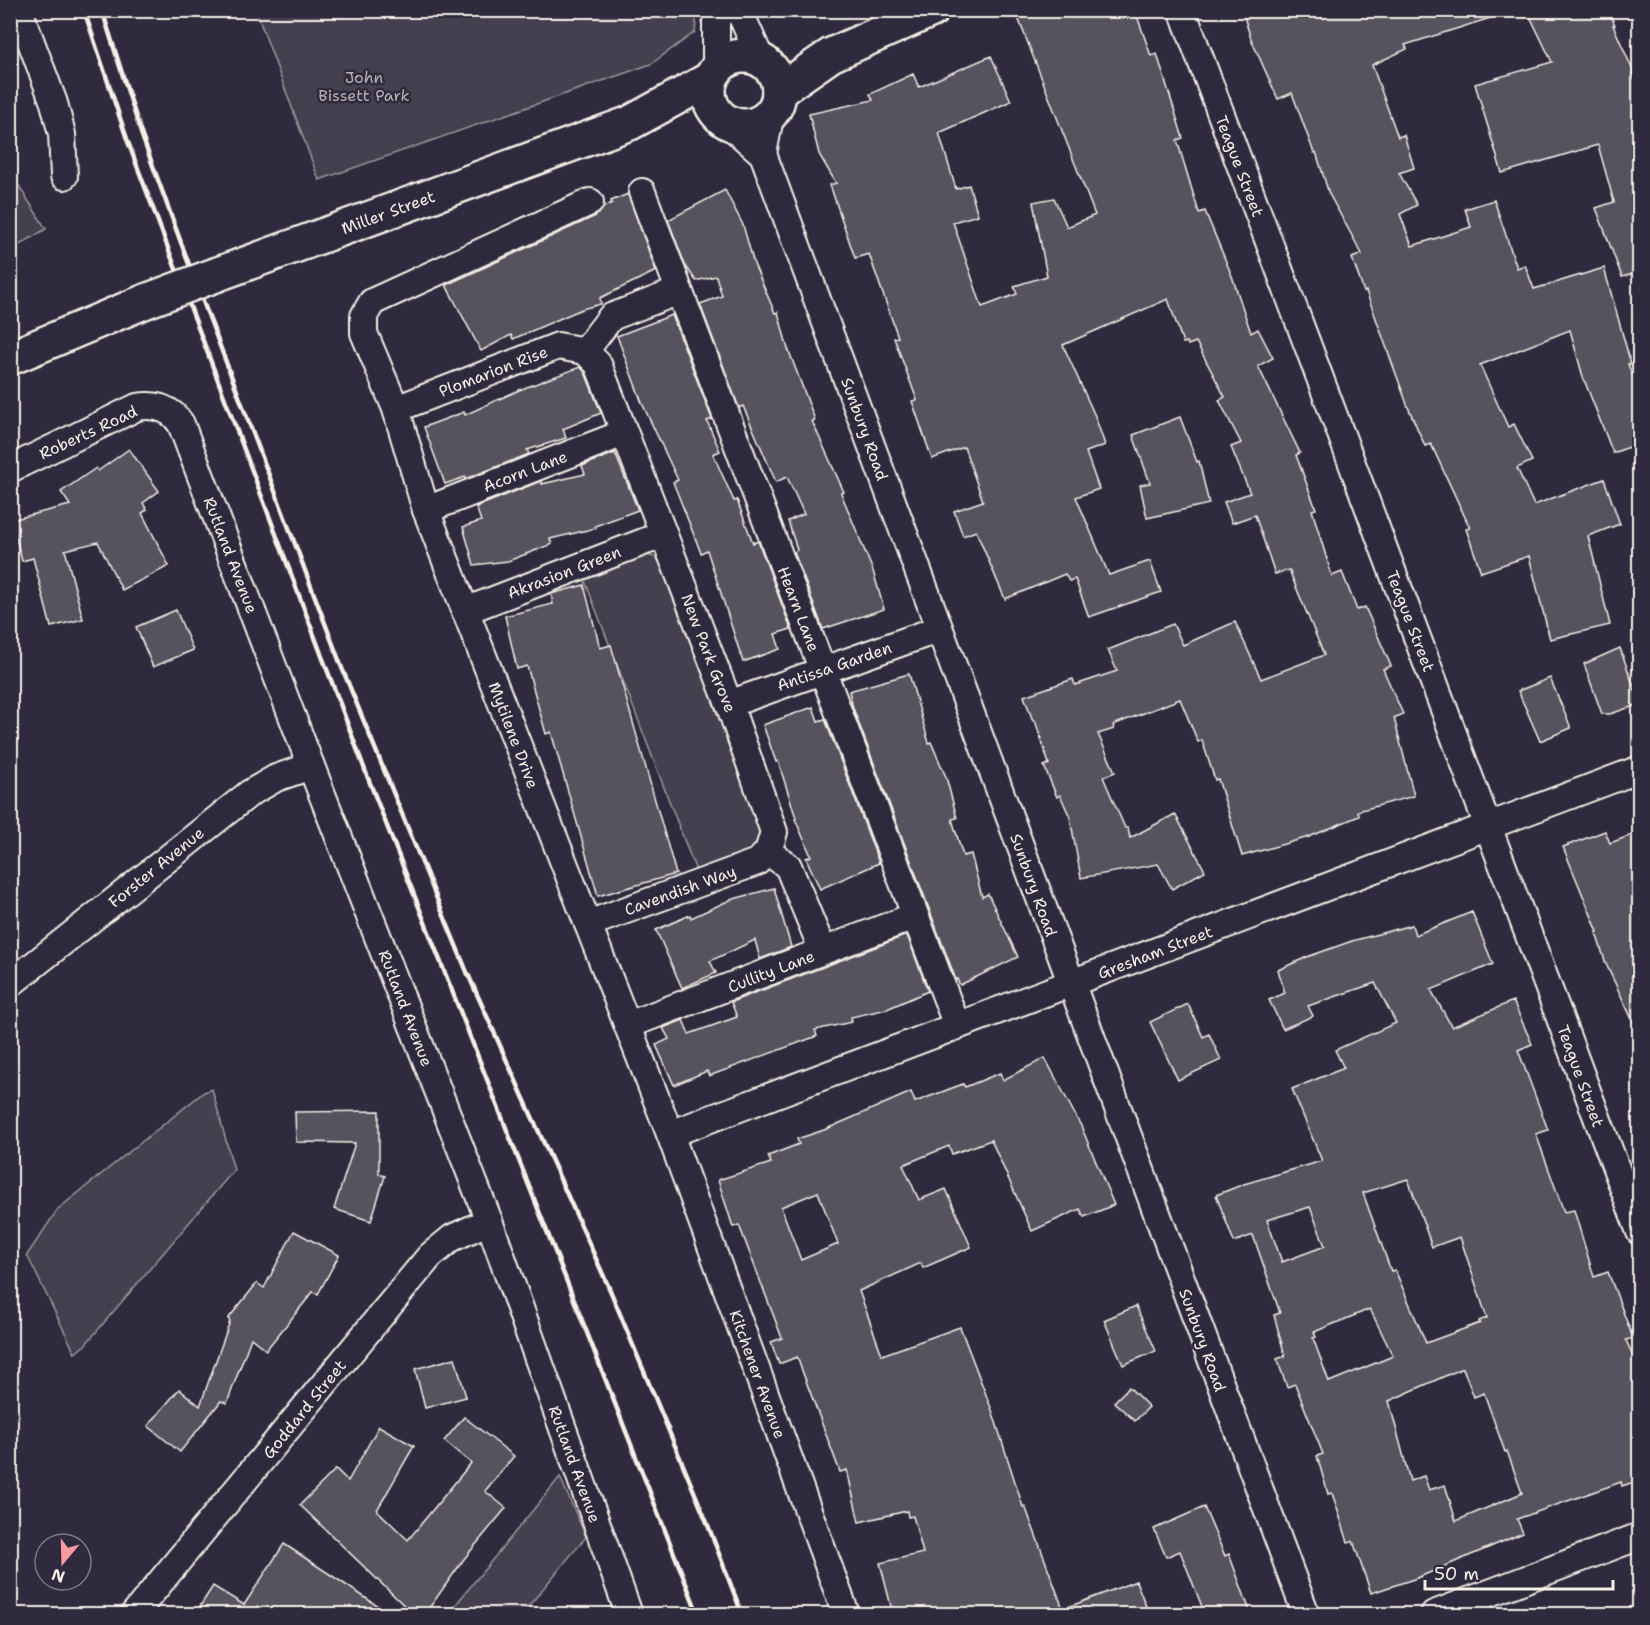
<svg xmlns="http://www.w3.org/2000/svg" width="1650" height="1625" font-family="'Shantell Sans',sans-serif">
  <rect width="100%" height="100%" fill="#2f2a3d"/>
  <filter id="ink" filterUnits="userSpaceOnUse"><feTurbulence type="fractalNoise" baseFrequency=".0167" numOctaves="2"/><feDisplacementMap in="SourceGraphic" scale="12" xChannelSelector="R" yChannelSelector="G"/><feConvolveMatrix kernelMatrix="1 2 1 2 8 2 1 2 1" color-interpolation-filters="sRGB"/></filter>
  <g filter="url(#ink)">
    <g fill="#454050" stroke="#9c989c" stroke-width="1.5">
      <path d="M 256,11 L 256,10 L 697,11 L 695,32 L 651,64 L 319,180 Z"/>
      <path d="M 11,173 L 46,229 L 11,250 L 10,250 Z"/>
      <path d="M 642,554 L 655,557 L 662,565 L 762,829 L 759,841 L 752,850 L 696,871 L 583,576 Z"/>
      <path d="M 212,1089 L 234,1170 L 85,1345 L 75,1353 L 27,1255 L 58,1209 L 204,1092 Z"/>
      <path d="M 560,1477 L 586,1537 L 522,1614 L 448,1614 Z"/>
    </g>
    <g fill="#56525f" stroke="#f4f1e8" stroke-width="1.5" fill-rule="evenodd">
      <path d="M 1015,10 L 1135,10 L 1151,56 L 1157,54 L 1183,138 L 1177,140 L 1199,213 L 1205,211 L 1232,276 L 1251,333 L 1258,329 L 1273,358 L 1258,366 L 1300,453 L 1296,455 L 1316,509 L 1312,510 L 1332,576 L 1342,572 L 1357,610 L 1365,607 L 1391,666 L 1383,669 L 1403,714 L 1394,718 L 1414,796 L 1358,811 L 1359,816 L 1309,837 L 1242,856 L 1218,779 L 1215,780 L 1202,740 L 1198,742 L 1180,699 L 1113,725 L 1114,729 L 1098,734 L 1115,772 L 1103,777 L 1125,828 L 1128,828 L 1130,838 L 1175,814 L 1205,871 L 1172,889 L 1158,864 L 1081,878 L 1070,817 L 1060,795 L 1057,797 L 1044,766 L 1049,764 L 1035,720 L 1033,721 L 1024,696 L 1073,679 L 1075,685 L 1117,671 L 1108,650 L 1173,624 L 1183,645 L 1235,622 L 1261,679 L 1324,655 L 1289,570 L 1275,574 L 1255,515 L 1232,523 L 1224,502 L 1250,493 L 1231,447 L 1241,443 L 1219,400 L 1225,397 L 1196,342 L 1188,345 L 1187,342 L 1183,343 L 1168,299 L 1063,345 L 1095,416 L 1105,445 L 1086,452 L 1099,489 L 1076,497 L 1109,575 L 1150,561 L 1161,592 L 1089,617 L 1075,579 L 1069,581 L 1065,574 L 1005,599 L 976,531 L 963,536 L 954,511 L 983,501 L 964,447 L 932,459 L 912,401 L 917,400 L 894,338 L 898,337 L 869,254 L 855,258 L 830,185 L 836,183 L 819,154 L 809,114 L 873,100 L 870,94 L 913,74 L 919,87 L 991,56 L 1011,101 L 939,133 L 956,189 L 969,185 L 978,215 L 953,222 L 982,307 L 1017,294 L 1014,286 L 1047,276 L 1033,202 L 1054,198 L 1067,227 L 1095,215 Z"/>
      <path d="M 1242,10 L 1499,10 L 1500,15 L 1405,45 L 1407,49 L 1372,65 L 1398,137 L 1404,135 L 1414,168 L 1399,173 L 1417,205 L 1400,214 L 1412,246 L 1471,227 L 1465,209 L 1494,200 L 1517,268 L 1525,265 L 1534,289 L 1604,268 L 1631,364 L 1628,364 L 1640,395 L 1640,443 L 1613,453 L 1583,377 L 1570,330 L 1480,365 L 1508,427 L 1514,424 L 1532,461 L 1517,468 L 1534,505 L 1604,479 L 1620,524 L 1588,536 L 1610,625 L 1550,639 L 1529,556 L 1481,572 L 1466,529 L 1470,528 L 1431,444 L 1425,446 L 1408,407 L 1366,291 L 1364,292 L 1352,258 L 1362,254 L 1329,194 L 1316,152 L 1314,153 L 1292,93 L 1278,99 L 1251,39 Z"/>
      <path d="M 1527,10 L 1608,10 L 1615,25 L 1613,25 L 1634,73 L 1632,73 L 1640,93 L 1640,272 L 1622,277 L 1596,208 L 1614,202 L 1598,145 L 1502,173 L 1475,84 L 1552,62 Z"/>
      <path d="M 725,190 L 743,225 L 754,264 L 775,313 L 778,312 L 787,346 L 815,420 L 812,421 L 844,492 L 841,493 L 873,571 L 884,609 L 823,629 L 794,552 L 797,550 L 788,521 L 804,514 L 787,477 L 776,482 L 743,406 L 739,408 L 700,304 L 722,296 L 716,276 L 696,281 L 685,265 L 668,220 Z"/>
      <path d="M 628,194 L 656,271 L 600,298 L 601,304 L 582,309 L 513,339 L 511,335 L 481,351 L 446,285 L 596,216 L 604,207 L 612,203 L 611,201 Z"/>
      <path d="M 672,315 L 712,419 L 707,421 L 720,451 L 713,454 L 734,501 L 737,500 L 753,543 L 758,541 L 791,629 L 775,634 L 780,649 L 743,662 L 707,550 L 701,553 L 673,482 L 678,480 L 642,403 L 617,336 Z"/>
      <path d="M 580,367 L 585,372 L 601,413 L 563,429 L 566,438 L 527,450 L 529,454 L 465,479 L 465,477 L 445,484 L 424,427 L 464,412 L 465,415 L 519,390 Z"/>
      <path d="M 1180,417 L 1197,462 L 1199,461 L 1209,504 L 1147,518 L 1140,485 L 1150,483 L 1133,435 Z"/>
      <path d="M 129,449 L 159,491 L 143,503 L 147,510 L 142,513 L 169,566 L 122,590 L 98,542 L 65,550 L 83,619 L 51,627 L 33,558 L 22,561 L 11,520 L 70,505 L 61,492 L 96,468 L 98,471 Z"/>
      <path d="M 615,453 L 638,510 L 595,526 L 596,528 L 550,539 L 552,544 L 508,561 L 474,565 L 463,527 L 481,521 L 476,507 L 541,481 L 542,484 L 585,474 L 582,466 Z"/>
      <path d="M 584,585 L 600,648 L 611,645 L 676,874 L 598,896 L 551,732 L 546,734 L 527,666 L 517,669 L 505,616 L 553,604 L 551,594 Z"/>
      <path d="M 176,610 L 193,650 L 153,667 L 136,627 Z"/>
      <path d="M 1620,648 L 1640,704 L 1610,714 L 1602,714 L 1584,664 Z"/>
      <path d="M 909,674 L 929,743 L 931,742 L 946,777 L 957,818 L 952,819 L 963,856 L 971,854 L 982,897 L 988,894 L 1018,957 L 960,985 L 957,979 L 956,980 L 853,708 L 849,691 Z"/>
      <path d="M 1550,678 L 1571,728 L 1540,741 L 1518,691 Z"/>
      <path d="M 813,707 L 818,721 L 825,719 L 879,863 L 820,889 L 806,858 L 811,856 L 795,819 L 796,818 L 778,761 L 776,762 L 763,725 Z"/>
      <path d="M 1605,831 L 1610,843 L 1640,832 L 1640,1036 L 1606,964 L 1596,933 L 1598,932 L 1563,847 Z"/>
      <path d="M 774,888 L 791,947 L 760,959 L 755,940 L 710,961 L 716,973 L 682,988 L 656,930 L 690,915 L 691,918 L 730,900 Z"/>
      <path d="M 1472,912 L 1493,964 L 1431,990 L 1452,1027 L 1513,1001 L 1532,1044 L 1518,1050 L 1548,1130 L 1536,1134 L 1564,1212 L 1574,1210 L 1594,1277 L 1608,1272 L 1633,1338 L 1626,1340 L 1640,1374 L 1640,1480 L 1622,1486 L 1621,1482 L 1517,1519 L 1523,1533 L 1417,1578 L 1371,1593 L 1353,1541 L 1348,1542 L 1332,1493 L 1328,1494 L 1317,1456 L 1323,1454 L 1295,1384 L 1287,1387 L 1277,1359 L 1285,1356 L 1274,1315 L 1280,1313 L 1253,1235 L 1234,1242 L 1216,1195 L 1244,1184 L 1322,1161 L 1292,1089 L 1344,1068 L 1335,1050 L 1396,1023 L 1375,983 L 1308,1006 L 1313,1016 L 1283,1029 L 1269,1000 L 1285,993 L 1278,970 L 1307,957 L 1352,941 L 1412,925 L 1415,935 ZM 1408,1179 L 1432,1247 L 1460,1237 L 1487,1318 L 1479,1321 L 1480,1323 L 1426,1343 L 1395,1270 L 1391,1271 L 1363,1193 ZM 1310,1207 L 1325,1246 L 1282,1262 L 1267,1220 ZM 1370,1309 L 1393,1356 L 1329,1382 L 1313,1338 L 1316,1337 L 1314,1332 ZM 1463,1368 L 1474,1397 L 1484,1393 L 1505,1452 L 1507,1451 L 1522,1493 L 1456,1521 L 1445,1485 L 1429,1490 L 1424,1476 L 1410,1481 L 1389,1401 Z"/>
      <path d="M 907,935 L 928,991 L 887,1009 L 851,1017 L 852,1022 L 815,1030 L 817,1036 L 709,1076 L 707,1071 L 674,1085 L 656,1045 L 669,1039 L 663,1028 L 683,1020 L 689,1034 L 737,1017 L 731,1002 Z"/>
      <path d="M 1188,1004 L 1203,1037 L 1209,1034 L 1221,1060 L 1178,1080 L 1150,1022 Z"/>
      <path d="M 1045,1058 L 1081,1126 L 1114,1205 L 1084,1217 L 1080,1209 L 1032,1231 L 991,1140 L 952,1154 L 949,1146 L 903,1165 L 919,1200 L 946,1189 L 971,1247 L 923,1268 L 921,1263 L 859,1291 L 882,1355 L 960,1327 L 993,1413 L 1023,1507 L 1025,1506 L 1063,1609 L 1136,1581 L 1149,1614 L 893,1614 L 880,1563 L 923,1553 L 913,1516 L 908,1517 L 907,1511 L 859,1522 L 847,1470 L 840,1472 L 797,1357 L 779,1364 L 771,1342 L 782,1338 L 739,1225 L 733,1227 L 718,1180 L 771,1163 L 768,1156 L 799,1144 L 797,1139 L 824,1130 L 911,1092 L 915,1102 L 963,1084 L 965,1087 L 1000,1073 L 1003,1080 ZM 818,1192 L 838,1244 L 801,1260 L 781,1207 Z"/>
      <path d="M 379,1111 L 379,1174 L 385,1176 L 371,1221 L 334,1209 L 355,1143 L 296,1142 L 295,1112 Z"/>
      <path d="M 294,1231 L 339,1255 L 318,1294 L 313,1292 L 266,1350 L 251,1338 L 227,1403 L 221,1401 L 180,1452 L 148,1426 L 179,1389 L 200,1406 L 230,1321 L 228,1319 L 257,1283 L 264,1288 Z"/>
      <path d="M 1136,1306 L 1156,1351 L 1123,1365 L 1104,1320 Z"/>
      <path d="M 455,1358 L 466,1397 L 425,1408 L 415,1369 Z"/>
      <path d="M 1129,1387 L 1149,1407 L 1135,1421 L 1114,1402 Z"/>
      <path d="M 464,1417 L 514,1456 L 485,1491 L 506,1508 L 464,1559 L 425,1614 L 413,1614 L 300,1505 L 336,1469 L 348,1481 L 379,1426 L 414,1446 L 377,1510 L 408,1540 L 471,1463 L 444,1441 Z"/>
      <path d="M 1204,1507 L 1225,1556 L 1229,1554 L 1251,1614 L 1205,1614 L 1180,1551 L 1166,1557 L 1154,1529 Z"/>
      <path d="M 284,1544 L 390,1614 L 195,1614 L 213,1586 L 244,1605 Z"/>
    </g>
    <g fill="none" stroke-linecap="round" stroke-linejoin="round">
      <defs>
        <g id="street">
          <path d="M 19,10 L 54,103 L 62,134 L 64,176"/>
          <path d="M 739,10 L 761,60"/>
          <path d="M 1182,10 L 1640,1232"/>
          <path d="M 716,69 L 716,22 L 721,10"/>
          <path d="M 726,122 L 763,154 L 1306,1614"/>
          <path d="M 763,154 L 771,112"/>
          <path d="M 642,192 L 957,1026"/>
          <path d="M 590,202 L 372,302 L 364,316 L 364,333 L 396,409 L 426,510 L 670,1134 L 846,1614"/>
          <path d="M 585,351 L 598,364 L 729,704 L 774,832 L 768,852 L 788,866 L 823,951"/>
          <path d="M 396,409 L 558,346 L 585,351 L 611,317 L 679,291"/>
          <path d="M 10,469 L 137,407 C 155,404 171,408 181,424 L 311,766 L 489,1221 L 629,1614"/>
          <path d="M 426,510 L 624,433"/>
          <path d="M 465,611 L 664,534"/>
          <path d="M 729,704 L 939,629"/>
          <path d="M 588,924 L 757,862 L 768,852"/>
          <path d="M 10,984 L 250,793 L 276,778 L 311,766"/>
          <path d="M 628,1025 L 915,916"/>
          <path d="M 670,1134 L 1640,769"/>
          <path d="M 134,1614 L 430,1256 L 452,1238 L 489,1221"/>
          <path d="M 1434,1614 L 1640,1536"/>
        </g>
        <g id="secondary">
          <circle cx="744" cy="91" r="35"/>
          <path d="M 779,91 L 831,55 L 932,10"/>
          <path d="M 218,274 L 630,123 L 710,79"/>
          <path d="M 10,358 L 146,301"/>
        </g>
      </defs>
      <use href="#street" stroke="#f4f1e8" stroke-width="30"/>
      <use href="#secondary" stroke="#f4f1e8" stroke-width="38"/>
      <use href="#street" stroke="#2f2a3d" stroke-width="26"/>
      <use href="#secondary" stroke="#2f2a3d" stroke-width="33"/>
      <g stroke="#f4f1e8" stroke-width="4.5">
        <path d="M 84,10 L 128,142 L 368,778 L 698,1614"/>
        <path d="M 102,10 L 142,136 L 187,259 L 342,668 L 467,972 L 610,1290 L 706,1520 L 742,1614"/>
      </g>
      <defs>
        <path id="secondary-bridge" d="M 146,301 L 218,274"/>
      </defs>
      <use href="#secondary-bridge" stroke="#f4f1e8" stroke-width="38" stroke-linecap="butt"/>
      <use href="#secondary-bridge" stroke="#2f2a3d" stroke-width="33"/>
    </g>
  </g>
  <g text-anchor="middle" stroke-width="5" stroke-linejoin="round" paint-order="stroke">
    <g font-size="16" fill="#b7b3b3" stroke="#2f2a3d">
      <text x="364" y="83">John<tspan x="364" dy="18">Bissett Park</tspan></text>
    </g>
    <g font-size="16" fill="#f4f1e8" stroke="#2f2a3d">
      <text transform="translate(1240 166) rotate(69)" y="6">Teague Street</text>
      <text transform="translate(388 212) rotate(-20)" y="6">Miller Street</text>
      <text transform="translate(493 371) rotate(-21)" y="6">Plomarion Rise</text>
      <text transform="translate(865 429) rotate(70)" y="6">Sunbury Road</text>
      <text transform="translate(88 432) rotate(-25)" y="6">Roberts Road</text>
      <text transform="translate(525 471) rotate(-21)" y="6">Acorn Lane</text>
      <text transform="translate(231 555) rotate(69)" y="6">Rutland Avenue</text>
      <text transform="translate(564 572) rotate(-21)" y="6">Akrasion Green</text>
      <text transform="translate(799 609) rotate(69)" y="6">Hearn Lane</text>
      <text transform="translate(1411 621) rotate(69)" y="6">Teague Street</text>
      <text transform="translate(709 653) rotate(69)" y="6">New Park Grove</text>
      <text transform="translate(834 666) rotate(-19)" y="6">Antissa Garden</text>
      <text transform="translate(514 735) rotate(69)" y="6">Mytilene Drive</text>
      <text transform="translate(156 867) rotate(-39)" y="6">Forster Avenue</text>
      <text transform="translate(1034 885) rotate(70)" y="6">Sunbury Road</text>
      <text transform="translate(680 890) rotate(-20)" y="6">Cavendish Way</text>
      <text transform="translate(1155 952) rotate(-21)" y="6">Gresham Street</text>
      <text transform="translate(771 971) rotate(-21)" y="6">Cullity Lane</text>
      <text transform="translate(406 1008) rotate(69)" y="6">Rutland Avenue</text>
      <text transform="translate(1581 1076) rotate(70)" y="6">Teague Street</text>
      <text transform="translate(1203 1340) rotate(70)" y="6">Sunbury Road</text>
      <text transform="translate(758 1374) rotate(70)" y="6">Kitchener Avenue</text>
      <text transform="translate(304 1409) rotate(-51)" y="6">Goddard Street</text>
      <text transform="translate(575 1464) rotate(70)" y="6">Rutland Avenue</text>
    </g>
  </g>
  <rect width="1650" height="1625" fill="none" stroke="#2f2a3d" stroke-width="36"/>
  <rect x="18" y="18" width="1614" height="1589" fill="none" stroke="#f4f1e8" stroke-width="2" filter="url(#ink)"/>
  <g transform="translate(63 1562) rotate(199)"><circle r="28" fill="#2f2a3d" stroke="#7e7a81" stroke-width="1.5"/>
  <path d="M0-4.5L10 22L0 15L-10 22Z" fill="#ff9aa2"/>
  <text y="-9" font-size="16" font-weight="bold" text-anchor="middle" fill="#f4f1e8">N</text>
  </g>
  <path d="M1425 1580v9h188v-9" fill="none" stroke="#f4f1e8" stroke-width="3"/>
  <text x="1434" y="1580" font-size="18" fill="#f4f1e8" stroke="#2f2a3d" stroke-width="4.5" paint-order="stroke">50 m</text>
</svg>
